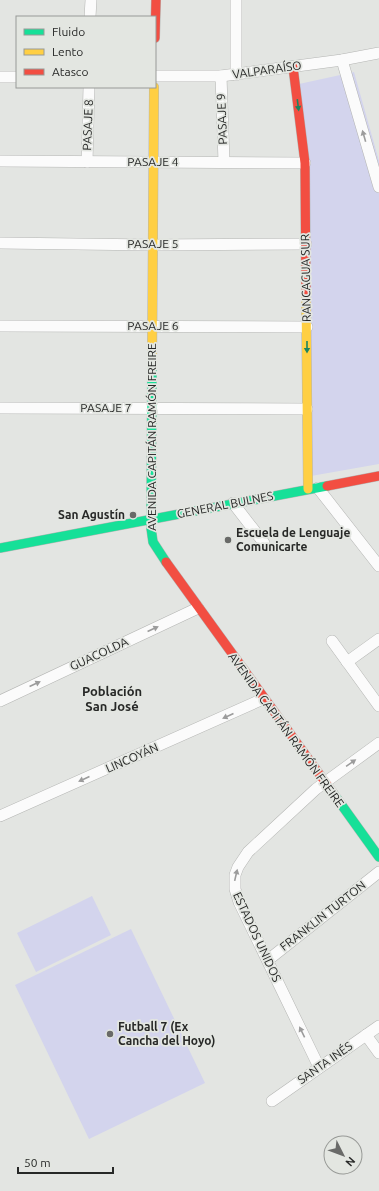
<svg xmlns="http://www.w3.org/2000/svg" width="379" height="1191" font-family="Ubuntu,sans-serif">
  <rect width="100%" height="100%" fill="#e3e5e2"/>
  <g fill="#d3d4ed">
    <path d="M 354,72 L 379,161 L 379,464 L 311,476 L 299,84 Z"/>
    <path d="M 92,896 L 111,935 L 36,972 L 17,933 Z"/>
    <path d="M 131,929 L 205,1083 L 89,1139 L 15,985 Z"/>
  </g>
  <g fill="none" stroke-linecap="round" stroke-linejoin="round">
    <defs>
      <g id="street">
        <path d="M 236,0 L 236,75"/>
        <path d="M 90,17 L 91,0"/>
        <path d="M 342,60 L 379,187"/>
        <path d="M 155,76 L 221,76 L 342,60 L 379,53"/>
        <path d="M 221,76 L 224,162"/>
        <path d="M 0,77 L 17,77"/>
        <path d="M 0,161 L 305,163"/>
        <path d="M 87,162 L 89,87"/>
        <path d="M 0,243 L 153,245 L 306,244"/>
        <path d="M 0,326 L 307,327"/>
        <path d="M 0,408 L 307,409"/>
        <path d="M 318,488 L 379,566"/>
        <path d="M 233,503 L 264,543"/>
        <path d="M 332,641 L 379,706"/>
        <path d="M 347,662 L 379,639"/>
        <path d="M 0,701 L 198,608"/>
        <path d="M 0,816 L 263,699"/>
        <path d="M 268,960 L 379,872"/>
        <path d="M 366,1035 L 379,1053"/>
        <path d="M 319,1067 L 239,902 L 235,889 L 235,875 L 238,867 L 248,852 L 316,789 L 379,743"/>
        <path d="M 272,1101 L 379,1026"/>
      </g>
      <g id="fast">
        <path d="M 152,366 L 151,528 L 153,542 L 166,562"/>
        <path d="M 0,548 L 327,486"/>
        <path d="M 333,793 L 379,857"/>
      </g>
      <g id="slow">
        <path d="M 306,294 L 308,489"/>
        <path d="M 152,366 L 154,87"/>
      </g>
      <g id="jam">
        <path d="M 155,38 L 156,0"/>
        <path d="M 293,67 L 305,163 L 306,294"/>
        <path d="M 327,486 L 379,476"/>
        <path d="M 166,562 L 333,793"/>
      </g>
    </defs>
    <use href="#street" stroke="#b4b5b3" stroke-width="12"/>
    <use href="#fast" stroke="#b4b5b3" stroke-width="10"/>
    <use href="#slow" stroke="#b4b5b3" stroke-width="10"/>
    <use href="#jam" stroke="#b4b5b3" stroke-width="10"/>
    <use href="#street" stroke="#fbfbfb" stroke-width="11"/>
    <use href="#fast" stroke="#16e098" stroke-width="9"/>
    <use href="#slow" stroke="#ffcf43" stroke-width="9"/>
    <use href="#jam" stroke="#f24e42" stroke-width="9"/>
  </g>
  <defs><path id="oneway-solid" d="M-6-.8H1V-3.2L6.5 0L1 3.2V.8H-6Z"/></defs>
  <g fill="#1e8460">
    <use href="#oneway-solid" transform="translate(298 105) rotate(83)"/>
    <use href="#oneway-solid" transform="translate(307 347) rotate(90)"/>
  </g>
  <g fill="#9c9c9c">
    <use href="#oneway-solid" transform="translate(364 136) rotate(-106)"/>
    <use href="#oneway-solid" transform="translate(153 629) rotate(-25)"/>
    <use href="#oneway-solid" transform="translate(35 684) rotate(-25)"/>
    <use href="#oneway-solid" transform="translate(228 716) rotate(156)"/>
    <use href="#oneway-solid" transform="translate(351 763) rotate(-35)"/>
    <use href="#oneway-solid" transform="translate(84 779) rotate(156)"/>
    <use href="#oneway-solid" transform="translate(236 875) rotate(-77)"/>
    <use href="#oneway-solid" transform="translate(302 1032) rotate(-116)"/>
  </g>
  <g fill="#696a68" stroke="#e3e6e1" stroke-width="1.5">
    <circle cx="133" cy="515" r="4"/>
    <circle cx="228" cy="540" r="4"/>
    <circle cx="110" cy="1034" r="4"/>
  </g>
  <g text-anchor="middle" stroke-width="3.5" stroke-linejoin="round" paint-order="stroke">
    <g font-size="12" fill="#272827" stroke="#e3e6e1">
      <text transform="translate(267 70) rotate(-8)" y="4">VALPARAÍSO</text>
      <text transform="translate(222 119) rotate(-92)" y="4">PASAJE 9</text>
      <text transform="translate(88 125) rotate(-88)" y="4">PASAJE 8</text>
      <text x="153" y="166">PASAJE 4</text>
      <text x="153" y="248">PASAJE 5</text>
      <text transform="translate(306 278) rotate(-91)" y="4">RANCAGUA SUR</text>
      <text x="153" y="330">PASAJE 6</text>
      <text x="106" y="412">PASAJE 7</text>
      <text transform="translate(152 437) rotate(-90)" y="4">AVENIDA CAPITÁN RAMÓN FREIRE</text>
      <text transform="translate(225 505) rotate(-11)" y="4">GENERAL BULNES</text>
      <text transform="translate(99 654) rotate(-25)" y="4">GUACOLDA</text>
      <text transform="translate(286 730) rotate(54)" y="4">AVENIDA CAPITÁN RAMÓN FREIRE</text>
      <text transform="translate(132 758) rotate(-24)" y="4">LINCOYÁN</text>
      <text transform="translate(323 916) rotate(-38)" y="4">FRANKLIN TURTON</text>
      <text transform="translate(257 937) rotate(65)" y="4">ESTADOS UNIDOS</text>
      <text transform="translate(325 1063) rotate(-35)" y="4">SANTA INÉS</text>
    </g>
    <g font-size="12" font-weight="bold" fill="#272827" stroke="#e3e6e1" text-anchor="start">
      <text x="125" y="519" text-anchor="end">San Agustín</text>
      <text x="236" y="537">Escuela de Lenguaje<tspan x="236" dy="14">Comunicarte</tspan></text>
      <text x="118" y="1031">Futball 7 (Ex<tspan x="118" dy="14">Cancha del Hoyo)</tspan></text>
    </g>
    <g font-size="13" font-weight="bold" fill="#272827" stroke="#e3e6e1">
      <text x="112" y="696">Población<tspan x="112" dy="15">San José</tspan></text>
    </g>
  </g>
  <rect x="16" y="16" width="140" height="72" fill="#e3e6e1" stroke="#989a97"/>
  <rect x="24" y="29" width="20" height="6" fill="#16e098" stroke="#989a97"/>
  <text x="52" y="36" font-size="12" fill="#272827">Fluido</text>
  <rect x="24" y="49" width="20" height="6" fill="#ffcf43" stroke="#989a97"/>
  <text x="52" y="56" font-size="12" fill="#272827">Lento</text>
  <rect x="24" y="69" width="20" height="6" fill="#f24e42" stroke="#989a97"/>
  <text x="52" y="76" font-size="12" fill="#272827">Atasco</text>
  <g transform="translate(343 1155) rotate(132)"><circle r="19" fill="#e3e6e1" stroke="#989a97"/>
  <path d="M0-3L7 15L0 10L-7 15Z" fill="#696a68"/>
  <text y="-6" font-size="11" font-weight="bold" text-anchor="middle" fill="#272827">N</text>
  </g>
  <path d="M18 1167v6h95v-6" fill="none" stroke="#272827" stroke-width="2"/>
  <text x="24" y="1167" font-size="12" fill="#272827" stroke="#e3e6e1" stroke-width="3" paint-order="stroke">50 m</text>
</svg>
